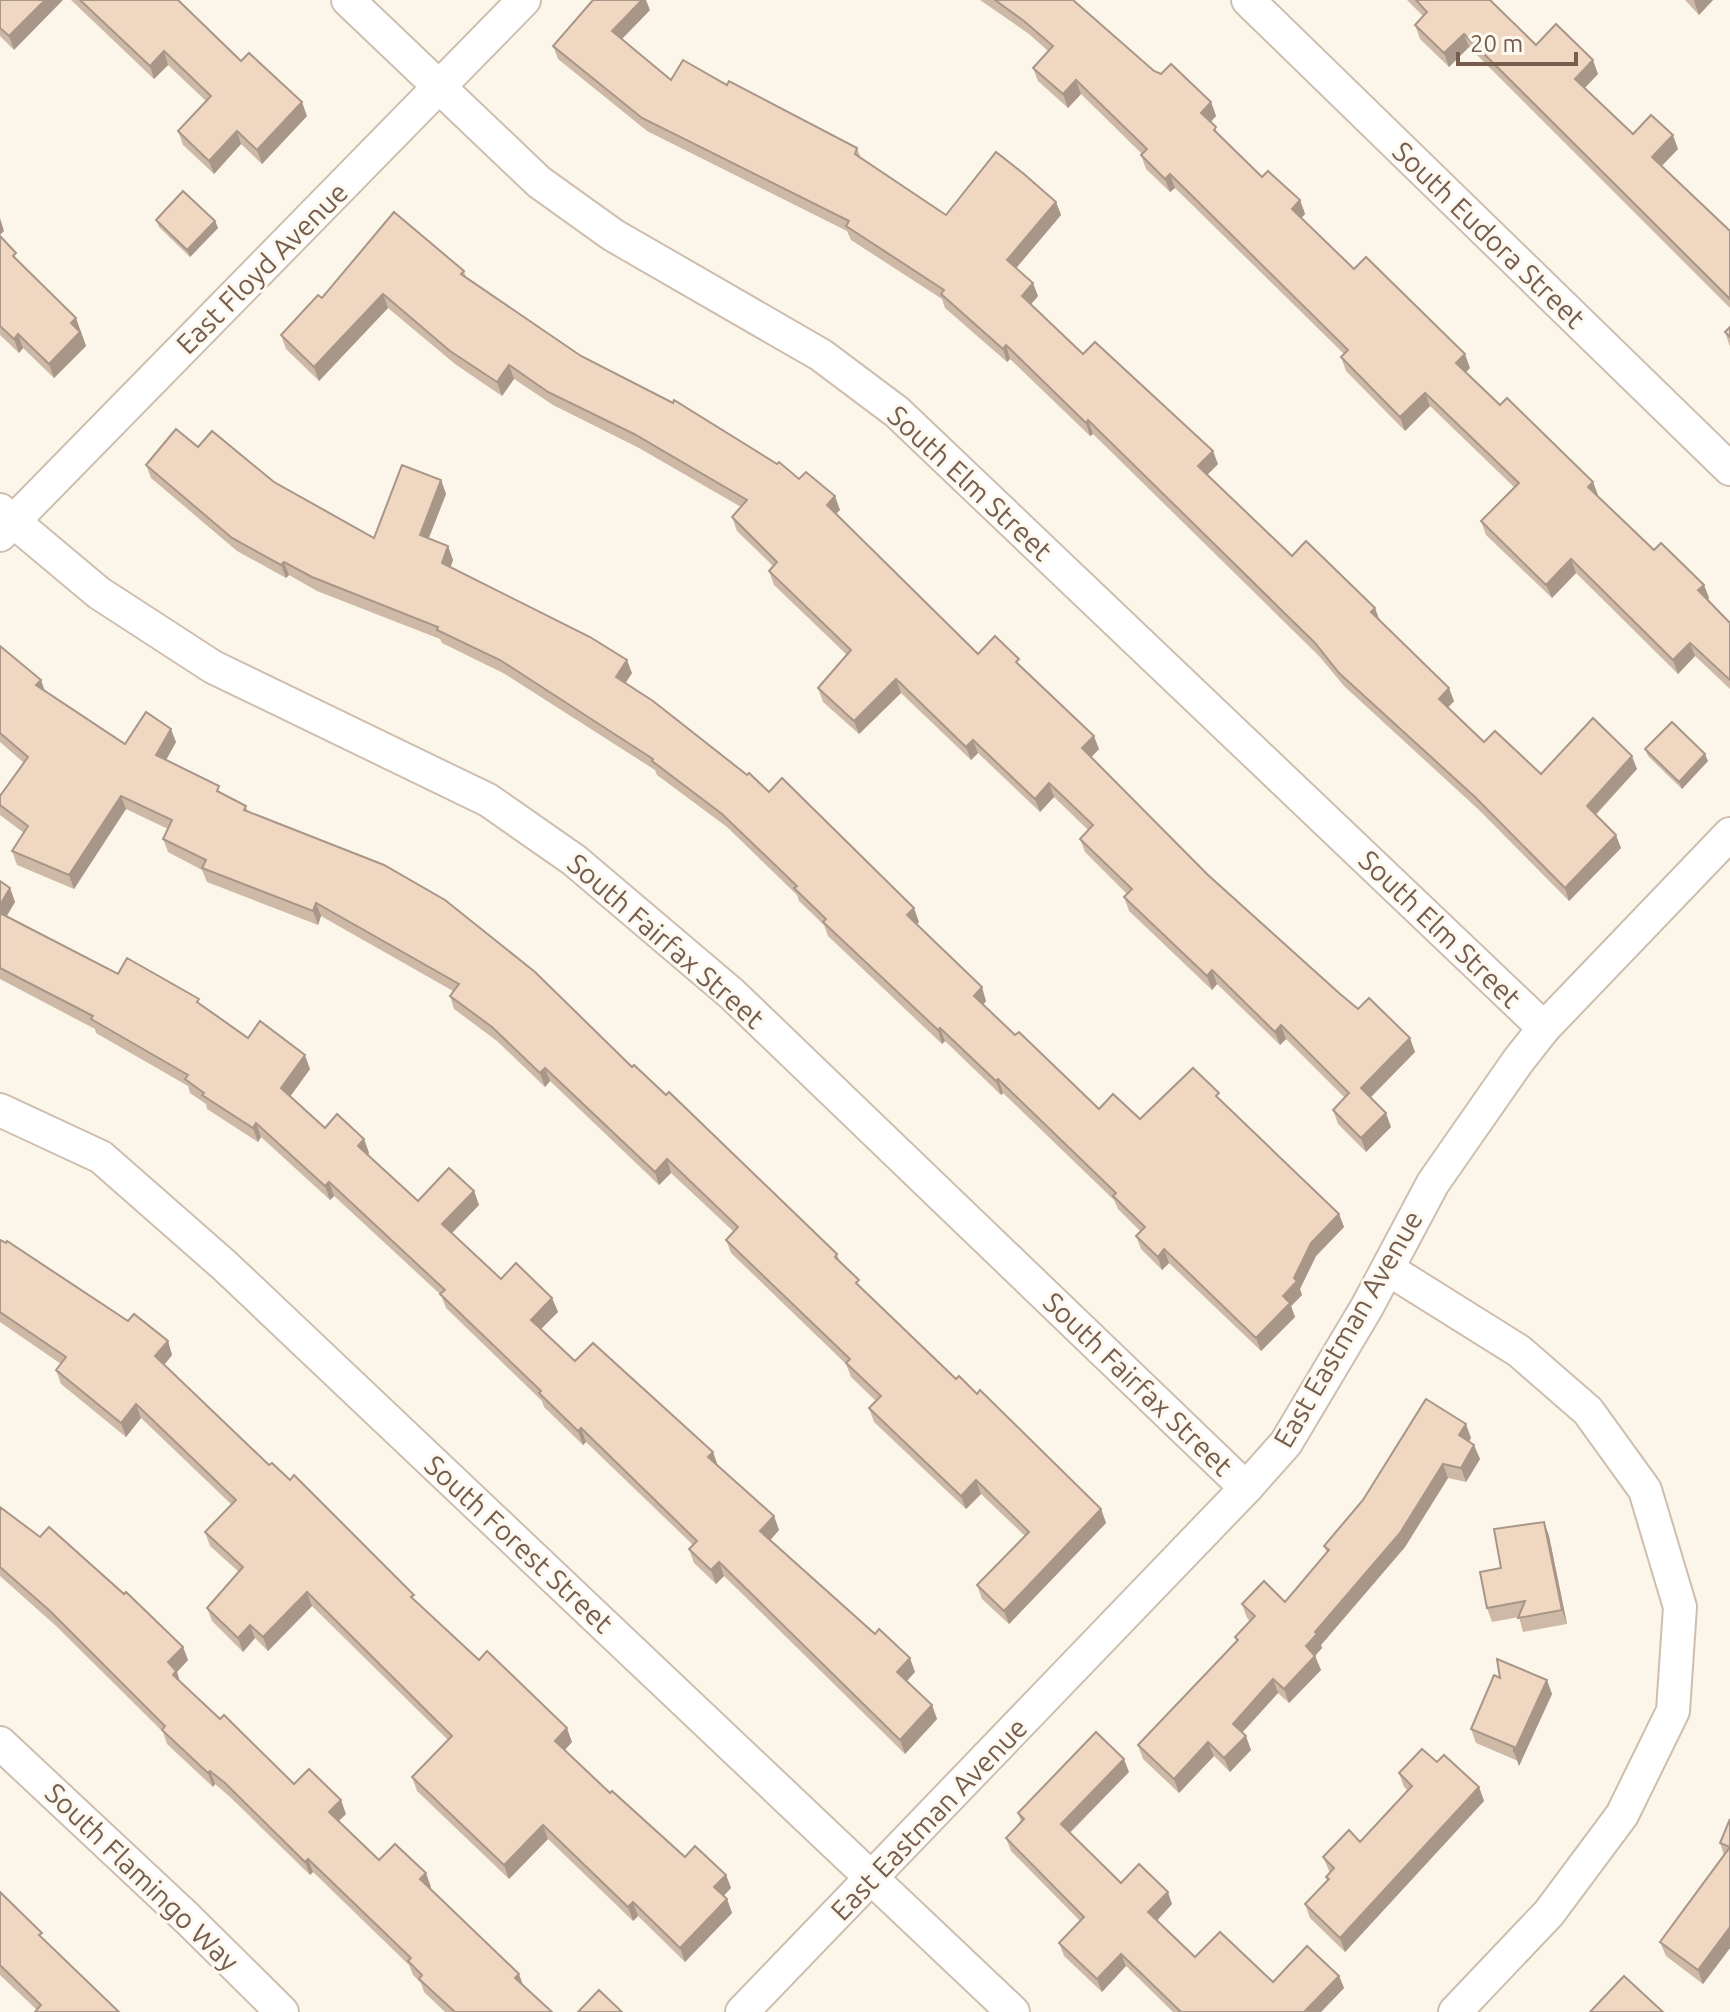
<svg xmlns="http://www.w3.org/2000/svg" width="1730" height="2012" font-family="Ubuntu,sans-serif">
  <rect width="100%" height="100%" fill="#fcf6ea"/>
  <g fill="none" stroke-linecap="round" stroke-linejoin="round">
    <defs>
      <g id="street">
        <path d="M 348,0 L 539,182 L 613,235 L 821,355 L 897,412 L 1544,1028"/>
        <path d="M 1248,0 L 1730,469"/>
        <path d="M 0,510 L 99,593 L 213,667 L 488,800 L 574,860 L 732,994 L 1246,1488"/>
        <path d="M 0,535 L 524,0"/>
        <path d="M 0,1110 L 101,1157 L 224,1265 L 1013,2012"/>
        <path d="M 1388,1269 L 1519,1351 L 1588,1411 L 1645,1490 L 1680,1607 L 1673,1711 L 1622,1815 L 1549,1913 L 1455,2012"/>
        <path d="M 0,1743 L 188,1919 L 282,2012"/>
        <path d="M 742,2012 L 1246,1488 L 1286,1443 L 1367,1307 L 1433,1183 L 1518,1061 L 1544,1028 L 1730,834"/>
      </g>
    </defs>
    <use href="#street" stroke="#cebeb0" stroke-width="36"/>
    <use href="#street" stroke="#fff" stroke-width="32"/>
  </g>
  <g fill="#ceb9a7">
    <path d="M 0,0 L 14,50 L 0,36 Z"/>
    <path d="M 71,0 L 178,0 L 241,61 L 307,116 L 262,164 L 241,144 L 214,174 L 183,145 L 178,131 L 206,101 L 168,65 L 154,79 Z"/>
    <path d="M 980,0 L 1073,0 L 1154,71 L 1211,102 L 1216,116 L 1211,122 L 1219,135 L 1262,177 L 1300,200 L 1305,214 L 1301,218 L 1354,269 L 1470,368 L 1466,372 L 1500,405 L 1593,482 L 1598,496 L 1654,550 L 1704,585 L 1709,598 L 1707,600 L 1730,623 L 1730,689 L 1695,656 L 1678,674 L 1576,573 L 1552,598 L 1486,535 L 1481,521 L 1514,487 L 1430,406 L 1405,431 L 1346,371 L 1341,357 L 1344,354 L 1175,188 L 1170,192 L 1146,169 L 1141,155 L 1142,154 L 1081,94 L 1068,108 L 1038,81 L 1033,68 L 1048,51 L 1029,34 Z"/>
    <path d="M 1407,0 L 1490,0 L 1536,45 L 1598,74 L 1584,88 L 1633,134 L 1678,149 L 1661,166 L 1730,231 L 1730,308 L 1469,47 L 1449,67 L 1420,39 L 1415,25 L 1423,16 Z"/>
    <path d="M 1685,0 L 1713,0 L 1699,15 Z"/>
    <path d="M 650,10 L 622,39 L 671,80 L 727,85 L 857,148 L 861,158 L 946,215 L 1056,202 L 1061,215 L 1016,268 L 1038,296 L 1031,304 L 1083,354 L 1218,464 L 1207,475 L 1292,556 L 1380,621 L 1454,701 L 1448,708 L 1484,742 L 1541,774 L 1637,769 L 1596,815 L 1621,848 L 1569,901 L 1479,810 L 1344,686 L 1320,657 L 1093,434 L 1090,436 L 1010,359 L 1007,362 L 945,308 L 942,299 L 851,240 L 847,231 L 647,131 L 558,59 L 553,46 Z"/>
    <path d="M 156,220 L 215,221 L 218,228 L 190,257 L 159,227 Z"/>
    <path d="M 0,236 L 20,264 L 81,332 L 86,346 L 54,378 L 23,348 L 19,353 L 0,335 Z"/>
    <path d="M 464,271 L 466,277 L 581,356 L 799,479 L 840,510 L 836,513 L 978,654 L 1022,668 L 1099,749 L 1091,757 L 1208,875 L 1339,993 L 1415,1052 L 1370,1098 L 1391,1127 L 1366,1152 L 1338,1124 L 1333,1110 L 1345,1098 L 1286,1039 L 1280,1045 L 1217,984 L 1212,990 L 1129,911 L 1124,897 L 1127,894 L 1085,852 L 1080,839 L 1088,830 L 1054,797 L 1040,812 L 978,753 L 971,760 L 901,693 L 859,734 L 823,702 L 818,688 L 847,655 L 774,585 L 769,571 L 773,566 L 737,531 L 732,517 L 741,507 L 639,448 L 553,405 L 514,379 L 502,396 L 455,364 L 388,308 L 319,381 L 286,349 L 281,335 L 322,298 Z"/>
    <path d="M 1730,327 L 1730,347 L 1725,332 Z"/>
    <path d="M 198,447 L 274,482 L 374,538 L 441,480 L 446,494 L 428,539 L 448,546 L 453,560 L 450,567 L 632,673 L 625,683 L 769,792 L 919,922 L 916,924 L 986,1001 L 983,1005 L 1099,1109 L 1140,1119 L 1222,1102 L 1339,1214 L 1344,1227 L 1316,1256 L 1300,1289 L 1302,1295 L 1291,1306 L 1295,1317 L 1261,1351 L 1169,1263 L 1162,1270 L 1141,1249 L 1136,1236 L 1140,1231 L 1118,1209 L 1114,1200 L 1003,1093 L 1001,1095 L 945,1041 L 942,1044 L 828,936 L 824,925 L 799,901 L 797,895 L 727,827 L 657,775 L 655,770 L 505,674 L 442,643 L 440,639 L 317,591 L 289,575 L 286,578 L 237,551 L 151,478 L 146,465 Z"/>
    <path d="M 0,646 L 45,691 L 125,744 L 176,742 L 166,760 L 222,794 L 246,806 L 248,812 L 632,1067 L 837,1254 L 840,1262 L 862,1290 L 956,1379 L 1101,1509 L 1106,1523 L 1009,1624 L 982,1599 L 977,1585 L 1025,1536 L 981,1494 L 966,1509 L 874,1422 L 869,1408 L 876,1401 L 851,1377 L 846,1364 L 731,1253 L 726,1240 L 734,1232 L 671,1173 L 659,1185 L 550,1081 L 545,1087 L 497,1041 L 454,1009 L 450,996 L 453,991 L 321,916 L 318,925 L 207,882 L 202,870 L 168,852 L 163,839 L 168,829 L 126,809 L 74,889 L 17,865 L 12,851 L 24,833 L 0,815 L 0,796 L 24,763 L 0,742 Z"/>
    <path d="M 1645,749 L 1708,761 L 1682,789 L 1648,756 Z"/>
    <path d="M 0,881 L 10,888 L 15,902 L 7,916 L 118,974 L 201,1005 L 248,1038 L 310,1069 L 290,1097 L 325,1128 L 364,1139 L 369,1153 L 368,1155 L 418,1201 L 474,1191 L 479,1205 L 452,1233 L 501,1279 L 552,1298 L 558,1312 L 541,1329 L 575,1361 L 717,1465 L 774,1516 L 779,1530 L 770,1540 L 915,1672 L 907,1681 L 932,1705 L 937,1719 L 905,1754 L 724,1576 L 716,1584 L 694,1563 L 689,1549 L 693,1545 L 586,1442 L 583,1445 L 544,1407 L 542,1401 L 446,1308 L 441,1295 L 334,1196 L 330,1200 L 261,1137 L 258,1142 L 207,1109 L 206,1104 L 190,1093 L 188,1086 L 96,1033 L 95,1029 L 0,979 Z"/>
    <path d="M 0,1240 L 128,1321 L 168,1341 L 172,1355 L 164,1365 L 269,1465 L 479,1660 L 572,1742 L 565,1750 L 610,1793 L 685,1857 L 726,1875 L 731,1888 L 723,1896 L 727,1899 L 732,1913 L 685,1962 L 638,1916 L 633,1921 L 548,1839 L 509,1879 L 417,1791 L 412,1777 L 448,1740 L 312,1606 L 268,1651 L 255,1638 L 243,1652 L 212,1621 L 207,1608 L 239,1572 L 210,1546 L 205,1532 L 232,1505 L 141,1418 L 126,1437 L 61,1384 L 56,1370 L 61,1364 L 0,1322 Z"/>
    <path d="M 1471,1438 L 1469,1442 L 1480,1459 L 1466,1482 L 1448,1478 L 1405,1547 L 1321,1645 L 1322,1648 L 1315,1656 L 1321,1670 L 1289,1703 L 1278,1693 L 1242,1733 L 1251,1750 L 1230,1772 L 1214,1756 L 1179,1793 L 1143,1759 L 1138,1745 L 1236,1641 L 1235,1637 L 1250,1621 L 1247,1618 L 1242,1604 L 1285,1602 L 1327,1553 L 1324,1546 Z"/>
    <path d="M 0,1507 L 183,1647 L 188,1660 L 177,1672 L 180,1682 L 220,1719 L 294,1784 L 346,1814 L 339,1821 L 379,1860 L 431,1887 L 429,1888 L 523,1985 L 552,2012 L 445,2012 L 424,1992 L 421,1983 L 413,1975 L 409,1965 L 313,1872 L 310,1875 L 230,1797 L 215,1784 L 213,1787 L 167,1744 L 163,1732 L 55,1625 L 0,1576 Z"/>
    <path d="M 1544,1522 L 1549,1536 L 1567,1624 L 1523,1632 L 1519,1617 L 1492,1622 L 1487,1608 L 1501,1568 Z"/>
    <path d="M 1500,1678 L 1552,1694 L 1519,1766 L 1518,1761 L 1476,1743 L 1471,1729 Z"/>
    <path d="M 1437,1762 L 1479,1787 L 1484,1801 L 1345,1952 L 1310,1918 L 1305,1904 L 1327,1881 L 1326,1877 L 1330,1873 L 1323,1857 L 1360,1842 L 1408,1791 L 1404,1787 L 1399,1773 Z"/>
    <path d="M 1129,1772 L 1070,1833 L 1121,1883 L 1172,1904 L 1157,1920 L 1195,1957 L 1273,1982 L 1339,1976 L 1344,1988 L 1321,2012 L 1173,2012 L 1126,1966 L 1102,1992 L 1064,1956 L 1059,1943 L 1080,1921 L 1011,1851 L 1006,1838 L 1021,1822 L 1018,1813 Z"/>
    <path d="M 1730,1819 L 1730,1948 L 1703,1984 L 1666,1956 L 1660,1942 L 1724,1855 L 1720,1843 Z"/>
    <path d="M 0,1892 L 44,1940 L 119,2012 L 37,2010 L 0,1975 Z"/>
  </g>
  <g fill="#a89688">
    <path d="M 45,0 L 63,0 L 14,50 L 9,36 Z"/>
    <path d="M 642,0 L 646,0 L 650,10 L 617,44 L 612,31 Z"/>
    <path d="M 1695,0 L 1713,0 L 1699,15 L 1694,1 Z"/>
    <path d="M 1464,34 L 1469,47 L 1449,67 L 1444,53 Z"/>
    <path d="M 164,51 L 168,65 L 154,79 L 150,66 Z"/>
    <path d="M 1593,60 L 1598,74 L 1580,93 L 1575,79 Z"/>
    <path d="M 1076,80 L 1081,94 L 1068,108 L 1063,94 Z"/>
    <path d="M 302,102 L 307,116 L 262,164 L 257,150 Z"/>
    <path d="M 1211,102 L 1216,116 L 1206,126 L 1201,113 Z"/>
    <path d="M 237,131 L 241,144 L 214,174 L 209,161 Z"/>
    <path d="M 1673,135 L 1678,149 L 1657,171 L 1652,157 Z"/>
    <path d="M 1170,174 L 1175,188 L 1170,192 L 1165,179 Z"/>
    <path d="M 1300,200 L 1305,214 L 1297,223 L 1292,209 Z"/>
    <path d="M 1056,202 L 1061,215 L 1012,273 L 1007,260 Z"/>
    <path d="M 0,218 L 4,231 L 0,235 Z"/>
    <path d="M 215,221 L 218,228 L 190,257 L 187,250 Z"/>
    <path d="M 1033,283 L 1038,296 L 1027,309 L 1022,296 Z"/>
    <path d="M 383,294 L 388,308 L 319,381 L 314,367 Z"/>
    <path d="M 76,318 L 86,346 L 54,378 L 49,364 L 71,323 Z"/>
    <path d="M 18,334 L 23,348 L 19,353 L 14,339 Z"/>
    <path d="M 1006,345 L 1010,359 L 1007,362 L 1003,349 Z"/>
    <path d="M 1465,354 L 1470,368 L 1461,377 L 1456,363 Z"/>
    <path d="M 509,365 L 514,379 L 502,396 L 497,382 Z"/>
    <path d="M 1425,393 L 1430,406 L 1405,431 L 1400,417 Z"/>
    <path d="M 1088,420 L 1093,434 L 1090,436 L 1086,423 Z"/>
    <path d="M 1213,451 L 1218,464 L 1203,479 L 1198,466 Z"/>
    <path d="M 441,480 L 446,494 L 425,548 L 420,535 Z"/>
    <path d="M 1593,482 L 1598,495 L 1593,501 L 1588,487 Z"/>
    <path d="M 835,496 L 840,510 L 832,518 L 827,505 Z"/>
    <path d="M 448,546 L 453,560 L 447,577 L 442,563 Z"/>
    <path d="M 1571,559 L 1576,573 L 1552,598 L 1546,585 Z"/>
    <path d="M 284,562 L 289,575 L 286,578 L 281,565 Z"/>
    <path d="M 1704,585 L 1709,598 L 1703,604 L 1698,590 Z"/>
    <path d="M 1375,608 L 1380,621 L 1371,612 Z"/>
    <path d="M 1690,643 L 1695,656 L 1678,674 L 1673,660 Z"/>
    <path d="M 627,660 L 632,673 L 621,690 L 616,677 Z"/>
    <path d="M 896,679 L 901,693 L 859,734 L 854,721 Z"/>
    <path d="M 41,680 L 46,694 L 36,685 Z"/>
    <path d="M 1449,688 L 1454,701 L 1443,712 L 1439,699 Z"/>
    <path d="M 171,729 L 176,742 L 161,769 L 156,755 Z"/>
    <path d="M 1094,736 L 1099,749 L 1087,762 L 1082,748 Z"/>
    <path d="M 973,740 L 978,753 L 971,760 L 966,747 Z"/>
    <path d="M 1705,754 L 1708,761 L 1682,789 L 1679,782 Z"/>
    <path d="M 1632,756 L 1637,769 L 1591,819 L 1587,806 Z"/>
    <path d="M 1049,783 L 1054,797 L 1040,812 L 1035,799 Z"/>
    <path d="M 121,796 L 126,809 L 74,889 L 69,875 Z"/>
    <path d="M 1616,835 L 1621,848 L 1569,901 L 1565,888 Z"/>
    <path d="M 10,888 L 15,902 L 1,925 L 0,921 L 0,905 Z"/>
    <path d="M 316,903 L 321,916 L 318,925 L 313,911 Z"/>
    <path d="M 914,908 L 919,922 L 912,929 L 907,915 Z"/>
    <path d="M 1212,970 L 1217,984 L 1212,990 L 1207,976 Z"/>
    <path d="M 982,987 L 986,1001 L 979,1010 L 974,996 Z"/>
    <path d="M 1281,1025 L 1286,1039 L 1280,1045 L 1275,1032 Z"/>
    <path d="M 940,1028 L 945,1041 L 942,1044 L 938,1030 Z"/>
    <path d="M 1410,1038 L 1415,1052 L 1366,1102 L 1361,1088 Z"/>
    <path d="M 305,1055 L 310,1069 L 286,1102 L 281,1088 Z"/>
    <path d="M 545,1068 L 550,1081 L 545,1087 L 540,1073 Z"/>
    <path d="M 998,1079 L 1003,1093 L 1001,1095 L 996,1081 Z"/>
    <path d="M 1386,1113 L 1391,1127 L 1366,1152 L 1361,1138 Z"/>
    <path d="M 256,1123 L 261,1137 L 258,1142 L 253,1128 Z"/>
    <path d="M 364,1139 L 369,1153 L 363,1160 L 358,1146 Z"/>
    <path d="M 667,1159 L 671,1173 L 659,1185 L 655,1172 Z"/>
    <path d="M 329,1182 L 334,1196 L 330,1200 L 325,1186 Z"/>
    <path d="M 474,1191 L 479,1205 L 447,1238 L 442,1224 Z"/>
    <path d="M 1339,1214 L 1344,1227 L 1316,1256 L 1300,1289 L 1302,1295 L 1291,1306 L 1295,1317 L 1261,1351 L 1256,1338 L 1294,1278 L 1311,1243 Z"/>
    <path d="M 1164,1249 L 1169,1263 L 1162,1270 L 1158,1257 Z"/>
    <path d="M 552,1298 L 558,1312 L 536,1334 L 531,1320 Z"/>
    <path d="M 168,1341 L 172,1355 L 160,1370 L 155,1356 Z"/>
    <path d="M 136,1404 L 141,1418 L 126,1437 L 121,1423 Z"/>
    <path d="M 1466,1424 L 1471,1438 L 1464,1449 L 1459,1435 Z"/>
    <path d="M 581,1428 L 586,1442 L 583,1445 L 578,1431 Z"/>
    <path d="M 1474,1445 L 1480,1459 L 1466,1482 L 1461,1468 Z"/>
    <path d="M 713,1452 L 718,1466 L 708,1457 Z"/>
    <path d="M 1443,1464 L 1448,1478 L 1405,1547 L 1321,1645 L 1322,1648 L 1311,1660 L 1306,1646 L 1315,1632 Z"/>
    <path d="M 976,1480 L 981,1494 L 966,1509 L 961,1496 Z"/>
    <path d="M 1101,1509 L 1106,1523 L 1009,1624 L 1004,1611 Z"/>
    <path d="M 774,1516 L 779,1530 L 766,1545 L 760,1531 Z"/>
    <path d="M 1544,1522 L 1549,1536 L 1567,1624 L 1562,1610 Z"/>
    <path d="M 719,1562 L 724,1576 L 716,1584 L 711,1570 Z"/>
    <path d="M 307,1592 L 312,1606 L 268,1651 L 263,1637 Z"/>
    <path d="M 250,1625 L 255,1638 L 243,1652 L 238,1638 Z"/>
    <path d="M 183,1647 L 188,1660 L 177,1672 L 181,1685 L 178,1688 L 168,1662 Z"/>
    <path d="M 1315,1656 L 1321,1670 L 1289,1703 L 1284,1689 Z"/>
    <path d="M 910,1658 L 915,1672 L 902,1686 L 897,1672 Z"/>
    <path d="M 1273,1679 L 1278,1693 L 1238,1737 L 1233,1724 Z"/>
    <path d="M 1547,1680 L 1552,1694 L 1519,1766 L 1514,1752 Z"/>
    <path d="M 932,1705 L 937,1719 L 905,1754 L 900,1740 Z"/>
    <path d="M 567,1728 L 572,1742 L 560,1755 L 555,1741 Z"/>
    <path d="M 1246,1736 L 1251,1750 L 1230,1772 L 1224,1758 Z"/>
    <path d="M 1208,1742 L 1214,1756 L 1179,1793 L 1174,1779 Z"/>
    <path d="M 1124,1759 L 1129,1772 L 1065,1837 L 1061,1824 Z"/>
    <path d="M 210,1771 L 215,1784 L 213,1787 L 208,1773 Z"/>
    <path d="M 1479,1787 L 1484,1801 L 1345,1952 L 1340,1938 Z"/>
    <path d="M 341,1800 L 346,1814 L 334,1825 L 329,1812 Z"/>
    <path d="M 543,1825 L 548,1839 L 509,1879 L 504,1865 Z"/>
    <path d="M 308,1859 L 313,1872 L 310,1875 L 305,1862 Z"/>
    <path d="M 426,1873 L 431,1887 L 425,1893 L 420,1879 Z"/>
    <path d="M 726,1875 L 731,1888 L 719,1901 L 714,1887 Z"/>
    <path d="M 1168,1892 L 1172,1904 L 1153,1925 L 1148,1912 Z"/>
    <path d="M 727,1899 L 732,1913 L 685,1962 L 680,1948 Z"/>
    <path d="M 633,1902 L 638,1916 L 633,1921 L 628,1907 Z"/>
    <path d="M 1730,1927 L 1730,1948 L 1703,1984 L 1698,1970 Z"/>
    <path d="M 1121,1954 L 1126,1966 L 1102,1992 L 1097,1979 Z"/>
    <path d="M 519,1974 L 524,1988 L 515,1978 Z"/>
    <path d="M 1339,1976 L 1344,1988 L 1321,2012 L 1304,2012 Z"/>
  </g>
  <g fill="#f0d7c2" stroke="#a89688" stroke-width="2">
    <path d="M 0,0 L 45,0 L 9,36 L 0,28 Z"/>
    <path d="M 80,0 L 178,0 L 241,61 L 249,53 L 302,102 L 257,150 L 237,131 L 209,161 L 178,131 L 211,96 L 164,51 L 150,66 Z"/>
    <path d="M 593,0 L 642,0 L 612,31 L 671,80 L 683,60 L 727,85 L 729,81 L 857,148 L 855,154 L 946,215 L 996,152 L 1024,174 L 1056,202 L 1007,260 L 1033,283 L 1022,296 L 1083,354 L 1095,342 L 1213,451 L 1198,466 L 1292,556 L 1306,541 L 1375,608 L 1371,612 L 1449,688 L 1439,699 L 1484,742 L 1495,731 L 1541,774 L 1593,718 L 1632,756 L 1587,806 L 1616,835 L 1565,888 L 1475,797 L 1339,673 L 1315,643 L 1088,420 L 1086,423 L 1006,345 L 1003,349 L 941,294 L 944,290 L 846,226 L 849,221 L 642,118 L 553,46 Z"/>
    <path d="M 995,0 L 1073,0 L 1154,71 L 1161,74 L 1171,64 L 1211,102 L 1201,113 L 1216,127 L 1214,130 L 1262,177 L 1268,171 L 1300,200 L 1292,209 L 1354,269 L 1366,257 L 1465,354 L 1456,363 L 1500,405 L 1507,398 L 1593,482 L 1588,487 L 1654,550 L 1661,543 L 1704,585 L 1698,590 L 1730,623 L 1730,680 L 1690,643 L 1673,660 L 1571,559 L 1546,585 L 1481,521 L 1519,483 L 1425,393 L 1400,417 L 1341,357 L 1348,350 L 1170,174 L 1165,179 L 1141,155 L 1147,149 L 1076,80 L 1063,94 L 1033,68 L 1053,46 L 1024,21 Z"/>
    <path d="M 1416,0 L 1490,0 L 1536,45 L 1556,24 L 1593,60 L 1575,79 L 1633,134 L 1651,115 L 1673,135 L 1652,157 L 1730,231 L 1730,299 L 1464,34 L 1444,53 L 1415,25 L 1427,12 Z"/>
    <path d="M 183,191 L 215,221 L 187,250 L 156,220 Z"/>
    <path d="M 394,212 L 464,271 L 461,274 L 581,356 L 673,403 L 674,400 L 777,464 L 779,462 L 799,479 L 806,472 L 835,496 L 827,505 L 978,654 L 995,636 L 1019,659 L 1016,662 L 1094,736 L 1082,748 L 1208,875 L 1339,993 L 1358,1009 L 1369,998 L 1410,1038 L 1361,1088 L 1386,1113 L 1361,1138 L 1333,1110 L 1349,1093 L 1281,1025 L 1275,1032 L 1212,970 L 1207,976 L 1124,897 L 1132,889 L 1080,839 L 1093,825 L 1049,783 L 1035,799 L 973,740 L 966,747 L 896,679 L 854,721 L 818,688 L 851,650 L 769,571 L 777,562 L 732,517 L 747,500 L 634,434 L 548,392 L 509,365 L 497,382 L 450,351 L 383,294 L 314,367 L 281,335 L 318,295 L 322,298 Z"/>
    <path d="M 0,236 L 16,253 L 13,256 L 76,318 L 71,323 L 80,332 L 49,364 L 18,334 L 14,339 L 0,326 Z"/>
    <path d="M 1730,327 L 1730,337 L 1725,332 Z"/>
    <path d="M 176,429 L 198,447 L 212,431 L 274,482 L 374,538 L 402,465 L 441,480 L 420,535 L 448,546 L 442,563 L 590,637 L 627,660 L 616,677 L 653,701 L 747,775 L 749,773 L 769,792 L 782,778 L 914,908 L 907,915 L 982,987 L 974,996 L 1015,1035 L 1019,1032 L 1099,1109 L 1113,1094 L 1140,1119 L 1193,1068 L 1219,1093 L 1216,1096 L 1339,1214 L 1311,1243 L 1294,1278 L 1297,1281 L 1283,1296 L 1290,1303 L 1256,1338 L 1164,1249 L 1158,1257 L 1136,1236 L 1145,1227 L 1113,1196 L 1116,1193 L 998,1079 L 996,1081 L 940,1028 L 938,1030 L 823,922 L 826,919 L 794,888 L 797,886 L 722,814 L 652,761 L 653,759 L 500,660 L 437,630 L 438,627 L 312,577 L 284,562 L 281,565 L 232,538 L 146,465 Z"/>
    <path d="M 0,646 L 41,680 L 36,685 L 125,744 L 146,712 L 171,729 L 156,755 L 219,786 L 217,791 L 246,806 L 244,810 L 384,865 L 445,900 L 535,972 L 632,1067 L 634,1065 L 666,1095 L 669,1092 L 837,1254 L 835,1257 L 859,1280 L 856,1283 L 956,1379 L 959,1376 L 977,1394 L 980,1390 L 1101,1509 L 1004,1611 L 977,1585 L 1029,1532 L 976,1480 L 961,1496 L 869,1408 L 881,1396 L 846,1363 L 850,1359 L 726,1240 L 738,1227 L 667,1159 L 655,1172 L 545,1068 L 540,1073 L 492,1027 L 450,996 L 459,984 L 316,903 L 313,911 L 202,868 L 206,860 L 163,839 L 172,820 L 121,796 L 69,875 L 12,851 L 28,826 L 0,805 L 0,796 L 28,757 L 0,733 Z"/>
    <path d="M 1672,722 L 1705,754 L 1679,782 L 1645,749 Z"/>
    <path d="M 0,881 L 10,888 L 0,905 Z"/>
    <path d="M 0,913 L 118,974 L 127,958 L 199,999 L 197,1002 L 248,1038 L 260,1021 L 305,1055 L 281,1088 L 325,1128 L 337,1114 L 364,1139 L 358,1146 L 418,1201 L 449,1168 L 474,1191 L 442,1224 L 501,1279 L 516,1263 L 552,1298 L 531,1320 L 575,1361 L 593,1343 L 713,1452 L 708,1457 L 774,1516 L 760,1531 L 875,1634 L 879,1629 L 910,1658 L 897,1672 L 932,1705 L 900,1740 L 719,1562 L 711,1570 L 689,1549 L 697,1541 L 581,1428 L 578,1431 L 539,1393 L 541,1391 L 440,1294 L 445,1290 L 329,1182 L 325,1186 L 256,1123 L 253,1128 L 202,1095 L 204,1093 L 185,1079 L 188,1075 L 91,1019 L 93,1016 L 0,968 Z"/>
    <path d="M 0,1240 L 6,1243 L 7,1241 L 128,1321 L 134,1314 L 168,1341 L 155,1356 L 269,1465 L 272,1463 L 290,1480 L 294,1475 L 414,1595 L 411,1597 L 479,1660 L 487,1651 L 567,1728 L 555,1741 L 610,1793 L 612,1791 L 685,1857 L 695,1846 L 726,1875 L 714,1887 L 727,1899 L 680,1948 L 633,1902 L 628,1907 L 543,1825 L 504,1865 L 412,1777 L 452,1736 L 307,1592 L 263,1637 L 250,1625 L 238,1638 L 207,1608 L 243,1567 L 205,1532 L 236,1500 L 136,1404 L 121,1423 L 56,1370 L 66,1357 L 0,1312 Z"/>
    <path d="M 1426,1399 L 1466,1424 L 1459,1435 L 1474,1445 L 1461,1468 L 1443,1464 L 1400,1533 L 1315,1632 L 1317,1634 L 1306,1646 L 1315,1656 L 1284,1689 L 1273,1679 L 1233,1724 L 1246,1736 L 1224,1758 L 1208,1742 L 1174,1779 L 1138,1745 L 1238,1640 L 1235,1637 L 1255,1616 L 1242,1604 L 1264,1581 L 1285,1602 L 1329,1550 L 1324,1546 L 1363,1500 Z"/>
    <path d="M 0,1507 L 40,1537 L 49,1527 L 124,1594 L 126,1592 L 183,1647 L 168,1662 L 176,1671 L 173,1675 L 220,1719 L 224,1715 L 294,1784 L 309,1769 L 341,1800 L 329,1812 L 379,1860 L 395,1844 L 426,1873 L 420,1879 L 519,1974 L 515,1978 L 552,2012 L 455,2012 L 419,1979 L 422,1975 L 408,1961 L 411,1958 L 308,1859 L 305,1862 L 225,1783 L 210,1771 L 208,1773 L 162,1730 L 165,1726 L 50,1611 L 0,1567 Z"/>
    <path d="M 1544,1522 L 1562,1610 L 1518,1618 L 1525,1601 L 1487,1608 L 1480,1572 L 1501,1568 L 1494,1529 Z"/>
    <path d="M 1497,1659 L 1547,1680 L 1514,1752 L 1514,1747 L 1471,1729 L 1494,1675 L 1500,1678 Z"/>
    <path d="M 1096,1732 L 1124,1759 L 1061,1824 L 1121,1883 L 1139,1864 L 1168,1892 L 1148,1912 L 1195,1957 L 1220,1932 L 1273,1982 L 1307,1946 L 1339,1976 L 1304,2012 L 1179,2012 L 1180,2011 L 1121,1954 L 1097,1979 L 1059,1943 L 1084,1917 L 1006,1838 L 1024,1819 L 1018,1813 Z"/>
    <path d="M 1422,1749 L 1437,1762 L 1444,1755 L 1479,1787 L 1340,1938 L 1305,1904 L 1329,1879 L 1326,1877 L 1334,1868 L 1323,1857 L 1349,1830 L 1360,1842 L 1412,1786 L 1399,1773 Z"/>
    <path d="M 1730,1819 L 1730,1847 L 1720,1843 Z"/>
    <path d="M 1730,1847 L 1730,1927 L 1698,1970 L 1660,1942 Z"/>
    <path d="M 0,1892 L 42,1933 L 39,1935 L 119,2012 L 35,2012 L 41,2005 L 0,1965 Z"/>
    <path d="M 1624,1976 L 1663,2012 L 1590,2012 Z"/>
    <path d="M 599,1990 L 622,2012 L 578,2012 Z"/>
  </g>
  <g text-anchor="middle" stroke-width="6" stroke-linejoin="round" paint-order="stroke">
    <g font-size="28" fill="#765e4e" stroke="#fef9f0">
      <text transform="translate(1489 235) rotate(44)" y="10">South Eudora Street</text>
      <text transform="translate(262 268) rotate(-45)" y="10">East Floyd Avenue</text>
      <text transform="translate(970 483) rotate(43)" y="10">South Elm Street</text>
      <text transform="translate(1440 929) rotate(44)" y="10">South Elm Street</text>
      <text transform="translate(666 941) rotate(41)" y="10">South Fairfax Street</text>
      <text transform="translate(1348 1329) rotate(-60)" y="10">East Eastman Avenue</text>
      <text transform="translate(1138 1384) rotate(44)" y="10">South Fairfax Street</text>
      <text transform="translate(519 1544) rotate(43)" y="10">South Forest Street</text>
      <text transform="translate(929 1819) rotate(-46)" y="10">East Eastman Avenue</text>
      <text transform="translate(142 1877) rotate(44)" y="10">South Flamingo Way</text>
    </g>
  </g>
  <path d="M1458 52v12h118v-12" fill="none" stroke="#765e4e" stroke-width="4"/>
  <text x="1470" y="52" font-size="24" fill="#765e4e" stroke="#fef9f0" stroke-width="6" paint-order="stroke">20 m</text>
</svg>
